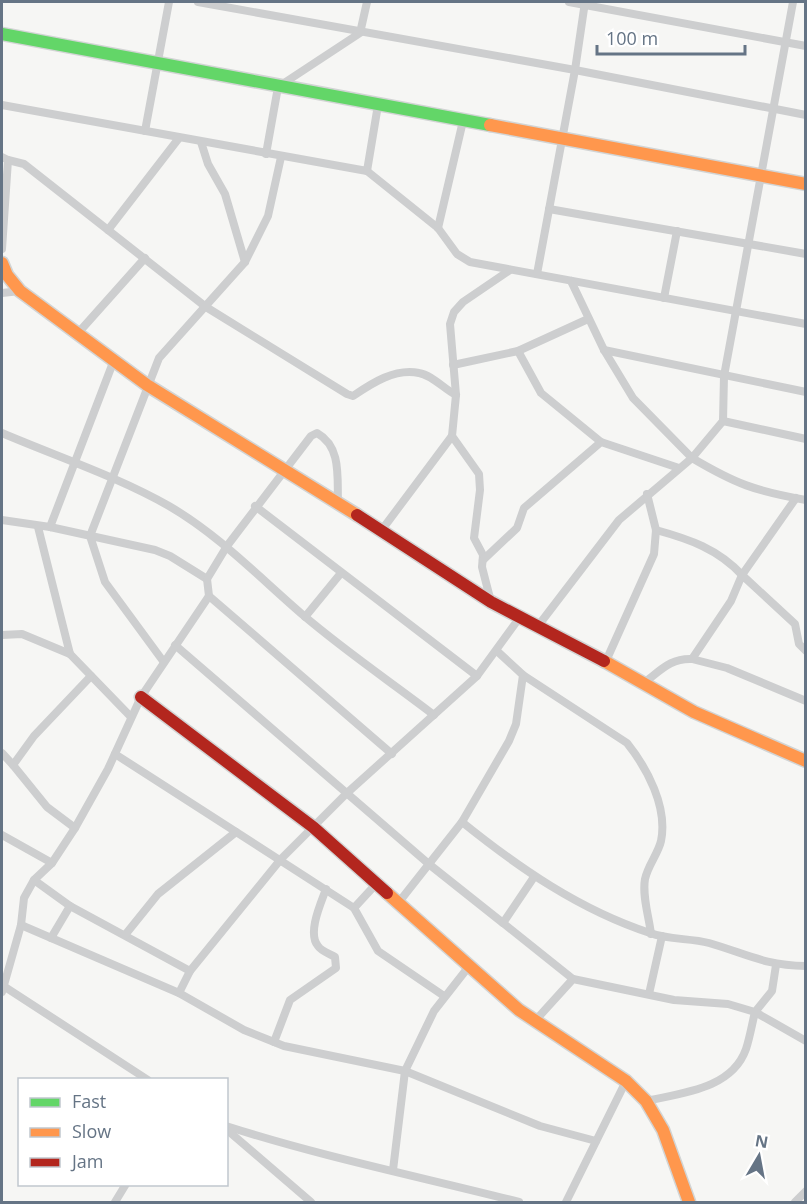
<svg xmlns="http://www.w3.org/2000/svg" width="807" height="1204" font-family="'Open Sans',sans-serif">
  <rect width="100%" height="100%" fill="#f6f6f4"/>
  <g fill="none" stroke-linecap="round" stroke-linejoin="round">
    <defs>
      <path id="fast" d="M 2,34 L 490,125"/>
      <g id="slow">
        <path d="M 490,125 L 806,184"/>
        <path d="M 2,263 L 7,275 L 20,291 L 147,385 L 357,515"/>
        <path d="M 604,661 L 694,712 L 806,761"/>
        <path d="M 387,893 L 519,1010 L 626,1081 L 646,1101 L 663,1130 L 689,1202"/>
      </g>
      <g id="jam">
        <path d="M 357,515 L 491,602 L 604,661"/>
        <path d="M 141,697 L 313,827 L 387,893"/>
      </g>
    </defs>
    <use href="#fast" stroke="#d2d4d4" stroke-width="15"/>
    <use href="#slow" stroke="#d2d4d4" stroke-width="15"/>
    <use href="#jam" stroke="#d2d4d4" stroke-width="15"/>
    <g stroke="#cdcecf" stroke-width="8">
      <path d="M 198,2 L 575,70 L 806,115"/>
      <path d="M 569,2 L 806,46"/>
      <path d="M 2,105 L 367,171 L 378,105"/>
      <path d="M 145,131 L 169,2"/>
      <path d="M 201,142 L 208,164 L 225,194 L 245,262"/>
      <path d="M 266,154 L 278,87 L 360,33 L 367,2"/>
      <path d="M 2,157 L 8,160 L 2,249"/>
      <path d="M 8,160 L 24,164 L 206,307 L 347,394 L 353,396 C 372,383 395,368 419,373 C 432,375 444,389 456,395"/>
      <path d="M 367,171 L 438,228 L 457,254 L 470,262 L 806,324"/>
      <path d="M 549,209 L 806,254"/>
      <path d="M 438,228 L 463,121"/>
      <path d="M 108,230 L 179,138"/>
      <path d="M 537,274 L 575,70 L 585,2"/>
      <path d="M 571,281 L 604,350 L 633,398 L 692,458 L 723,421 L 724,376 L 793,2"/>
      <path d="M 2,293 L 20,291"/>
      <path d="M 664,298 L 677,231"/>
      <path d="M 79,332 L 145,258"/>
      <path d="M 604,350 L 806,392"/>
      <path d="M 518,351 L 541,393 L 601,442"/>
      <path d="M 453,365 L 518,351 L 588,319"/>
      <path d="M 723,421 L 806,439"/>
      <path d="M 2,433 C 58,457 116,476 169,506 C 219,535 260,578 303,615 C 345,651 391,682 434,715"/>
      <path d="M 452,436 L 479,474 L 480,490 L 474,538 L 483,555 L 482,567 L 491,602"/>
      <path d="M 255,506 L 477,676"/>
      <path d="M 2,520 L 50,527 L 155,550 L 170,556 L 207,579"/>
      <path d="M 38,527 L 70,654 L 131,717"/>
      <path d="M 50,527 L 114,360"/>
      <path d="M 656,530 C 689,539 718,549 742,575 L 796,498"/>
      <path d="M 381,531 L 452,436 L 456,395 L 450,324 L 454,312 L 463,302 L 510,270"/>
      <path d="M 483,560 L 517,528 L 524,508 L 601,442 L 679,468"/>
      <path d="M 209,596 L 392,754"/>
      <path d="M 305,617 L 341,573"/>
      <path d="M 538,626 L 619,520 L 692,458 C 736,484 755,491 806,500"/>
      <path d="M 2,635 L 22,634 L 70,654"/>
      <path d="M 175,645 L 430,865 L 503,923"/>
      <path d="M 692,659 L 727,668 L 806,701"/>
      <path d="M 163,661 L 105,582 L 90,536 L 159,358 L 245,262 L 268,216 L 281,157"/>
      <path d="M 606,661 L 654,554 L 656,530 L 647,494"/>
      <path d="M 523,675 L 627,743 C 647,768 668,807 661,841 C 658,854 648,865 645,879 C 642,896 649,917 651,934"/>
      <path d="M 645,682 C 661,670 671,658 692,659 L 731,601 L 742,575 L 795,624 L 799,644 L 806,651"/>
      <path d="M 2,753 L 13,765 L 34,736 L 91,676"/>
      <path d="M 115,754 L 354,908 L 377,883"/>
      <path d="M 13,765 L 47,807 L 75,828"/>
      <path d="M 462,822 C 519,868 580,910 650,933 C 669,940 690,938 709,943 C 747,954 763,965 806,966"/>
      <path d="M 2,835 L 52,863"/>
      <path d="M 534,877 L 503,923 L 573,979"/>
      <path d="M 34,880 L 70,906 L 190,971"/>
      <path d="M 399,902 L 462,822 L 509,741 L 516,724 L 523,675 L 497,651"/>
      <path d="M 354,908 L 378,951 L 444,996"/>
      <path d="M 21,925 L 179,993 L 244,1030 L 284,1046 L 405,1071 L 540,1126 L 596,1141"/>
      <path d="M 125,935 L 158,894 L 236,832"/>
      <path d="M 51,938 L 70,906"/>
      <path d="M 2,985 L 148,1080"/>
      <path d="M 2,992 L 21,925 L 24,898 L 34,880 L 52,863 L 75,828 L 108,769 L 141,697 L 209,596 L 207,579 L 227,546 L 311,436 L 317,433 C 342,447 337,478 338,503"/>
      <path d="M 179,993 L 190,971 L 281,859 L 347,793 L 477,676 L 520,617"/>
      <path d="M 649,994 L 662,936"/>
      <path d="M 534,1022 L 573,979 L 674,1000 L 728,1004 L 755,1012 L 772,991 L 776,965"/>
      <path d="M 274,1042 L 290,1000 L 336,968 L 335,957 C 330,954 321,951 318,946 C 307,933 321,903 326,889"/>
      <path d="M 646,1101 C 682,1093 732,1089 746,1049 C 750,1037 752,1024 755,1012 L 806,1041"/>
      <path d="M 226,1126 C 323,1157 421,1177 519,1202"/>
      <path d="M 226,1129 L 311,1202"/>
      <path d="M 393,1170 L 405,1071 L 434,1011 L 470,965"/>
      <path d="M 115,1202 L 126,1184"/>
      <path d="M 566,1202 L 626,1081"/>
      <path d="M 795,1202 L 806,1191"/>
    </g>
    <use href="#fast" stroke="#63d668" stroke-width="12"/>
    <use href="#slow" stroke="#ff974d" stroke-width="12"/>
    <use href="#jam" stroke="#b3261e" stroke-width="12"/>
  </g>
  <rect width="807" height="1204" fill="none" stroke="#657485" stroke-width="6"/>
  <rect x="18" y="1078" width="210" height="108" fill="#ffffff" stroke="#c1c7ce" stroke-width="1.5"/>
  <rect x="30" y="1098" width="30" height="9" fill="#63d668" stroke="#c1c7ce" stroke-width="1.5"/>
  <text x="72" y="1108" font-size="18" fill="#657485">Fast</text>
  <rect x="30" y="1128" width="30" height="9" fill="#ff974d" stroke="#c1c7ce" stroke-width="1.5"/>
  <text x="72" y="1138" font-size="18" fill="#657485">Slow</text>
  <rect x="30" y="1158" width="30" height="9" fill="#b3261e" stroke="#c1c7ce" stroke-width="1.5"/>
  <text x="72" y="1168" font-size="18" fill="#657485">Jam</text>
  <g transform="translate(759 1156) rotate(10)" stroke="#ffffff" stroke-width="4.5" paint-order="stroke">
  <path d="M0-4.5L10 22L0 15L-10 22Z" fill="#657485"/>
  <text y="-9" font-size="16" font-weight="bold" text-anchor="middle" fill="#657485">N</text>
  </g>
  <path d="M597 45v9h148v-9" fill="none" stroke="#657485" stroke-width="3"/>
  <text x="606" y="45" font-size="18" fill="#657485" stroke="#ffffff" stroke-width="4.5" paint-order="stroke">100 m</text>
</svg>
